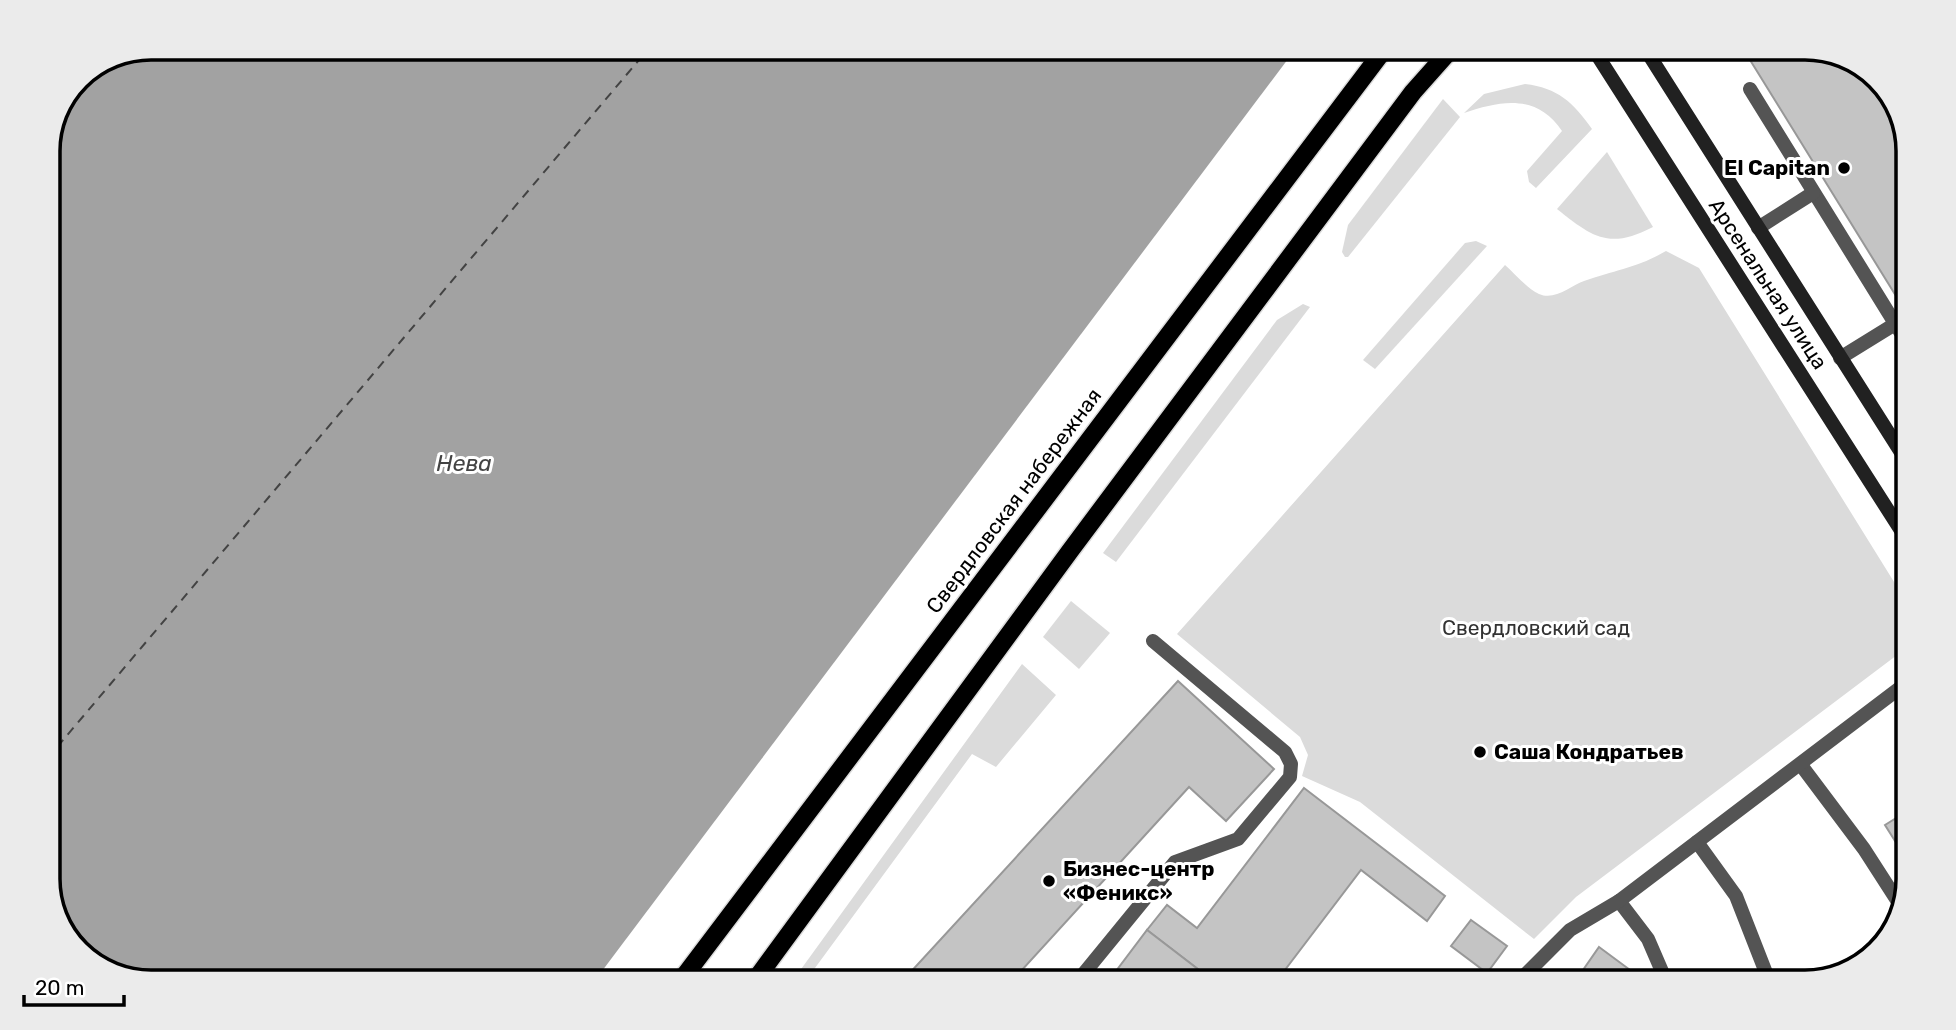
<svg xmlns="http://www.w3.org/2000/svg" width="1956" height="1030" font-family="Rubik,sans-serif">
  <rect width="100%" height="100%" fill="#fff"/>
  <g fill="#dbdbdb">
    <path d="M 1525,84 C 1558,88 1573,102 1592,129 L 1536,188 L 1529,182 L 1527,171 L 1562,131 C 1537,94 1502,100 1464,113 L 1484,94 Z"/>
    <path d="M 1443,99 L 1460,117 L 1348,257 L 1345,257 L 1342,252 L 1348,225 Z"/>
    <path d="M 1607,152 L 1653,227 C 1609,250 1592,237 1557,209 Z"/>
    <path d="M 1476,241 L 1487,246 L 1375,369 L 1363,360 L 1465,243 Z"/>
    <path d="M 1666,251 L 1699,268 L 1909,606 L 1909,646 L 1576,897 L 1534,939 L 1360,802 L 1302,776 L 1308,755 L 1300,737 L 1177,634 L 1505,265 C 1515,274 1527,288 1539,294 C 1555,301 1570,286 1584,281 C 1615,270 1637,268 1666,251 Z"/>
    <path d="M 1303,304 L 1310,307 L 1116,562 L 1103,553 L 1277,320 Z"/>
    <path d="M 1071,601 L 1110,633 L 1079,669 L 1043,637 Z"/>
    <path d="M 1022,664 L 1056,695 L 996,767 L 972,754 L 804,983 L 791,983 Z"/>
  </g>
  <path fill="#a2a2a2" d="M 151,47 L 1297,47 L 593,983 L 151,983 L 105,972 L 65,937 L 48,887 L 47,144 L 78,77 Z"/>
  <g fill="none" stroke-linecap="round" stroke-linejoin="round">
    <path stroke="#434343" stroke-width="2" stroke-dasharray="9 7" stroke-linecap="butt" d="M 47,759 L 650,47"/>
  </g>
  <g fill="#c4c4c4" stroke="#989898" stroke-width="2">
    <path d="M 1742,47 L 1805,47 L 1851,58 L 1892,94 L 1909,144 L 1909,317 Z"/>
    <path d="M 1178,681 L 1274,769 L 1226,821 L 1189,787 L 1010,983 L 914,983 L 907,976 Z"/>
    <path d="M 1304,788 L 1445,896 L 1427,921 L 1361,870 L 1275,983 L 1216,983 L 1147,930 L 1167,905 L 1197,928 Z"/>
    <path d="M 1909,810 L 1909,859 L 1907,860 L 1885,825 Z"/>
    <path d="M 1471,920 L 1507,946 L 1487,973 L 1451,946 Z"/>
    <path d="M 1147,930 L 1216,983 L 1107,983 Z"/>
    <path d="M 1599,947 L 1626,967 L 1648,983 L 1574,983 Z"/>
  </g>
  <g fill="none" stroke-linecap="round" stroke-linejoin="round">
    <defs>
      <g id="primary">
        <path d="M 679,983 L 1386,47"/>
        <path d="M 753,983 L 1070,551 L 1413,92 L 1453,47"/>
      </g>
    </defs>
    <use href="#primary" stroke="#dbdbdb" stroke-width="21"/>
    <g stroke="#545454" stroke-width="14">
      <path d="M 1750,89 L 1909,346"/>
      <path d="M 1758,228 L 1813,193"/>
      <path d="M 1840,358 L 1908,316"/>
      <path d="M 1801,765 L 1864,849 L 1902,908"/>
      <path d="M 1697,842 L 1736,896 L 1770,983"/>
      <path d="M 1619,901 L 1648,939 L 1667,983"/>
      <path d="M 1330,976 L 1339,983"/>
      <path d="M 1076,983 L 1175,862 L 1238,839 L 1290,777 L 1291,764 L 1285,752 L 1153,641"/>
      <path d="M 1517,983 L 1570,930 L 1619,901 L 1909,681"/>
    </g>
    <g stroke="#212121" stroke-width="14">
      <path d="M 1592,47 L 1909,543"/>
      <path d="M 1644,47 L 1909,465"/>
    </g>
    <use href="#primary" stroke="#000" stroke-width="18"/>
  </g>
  <g fill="#000" stroke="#fff" stroke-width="2.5">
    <circle cx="1844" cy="168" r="7"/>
    <circle cx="1480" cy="752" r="7"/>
    <circle cx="1049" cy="881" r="7"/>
  </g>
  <g text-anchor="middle" stroke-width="6" stroke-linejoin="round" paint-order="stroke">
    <g font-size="21" font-weight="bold" fill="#000" stroke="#fff" text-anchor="start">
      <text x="1830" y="175" text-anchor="end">El Capitan</text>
      <text x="1494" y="759">Саша Кондратьев</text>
      <text x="1063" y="876">Бизнес-центр<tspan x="1063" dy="24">«Феникс»</tspan></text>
    </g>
    <g font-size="21" fill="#000" stroke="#fff">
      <text transform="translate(1768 284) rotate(57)" y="7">Арсенальная улица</text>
      <text transform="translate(1014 501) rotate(-53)" y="7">Свердловская набережная</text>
    </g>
    <g font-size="21" fill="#323232" stroke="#fff">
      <text x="1536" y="635">Свердловский сад</text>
    </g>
    <g font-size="23" font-style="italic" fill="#434343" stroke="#fff">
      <text x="464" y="471">Нева</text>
    </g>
  </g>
  <path d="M0 0H1956V1030H0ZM151 60H1805A91 91 0 0 1 1896 151V879A91 91 0 0 1 1805 970H151A91 91 0 0 1 60 879V151A91 91 0 0 1 151 60Z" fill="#ebebeb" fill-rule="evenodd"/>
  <path fill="none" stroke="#000" stroke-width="3.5" d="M151 60H1805A91 91 0 0 1 1896 151V879A91 91 0 0 1 1805 970H151A91 91 0 0 1 60 879V151A91 91 0 0 1 151 60Z"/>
  <path d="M24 995v10h100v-10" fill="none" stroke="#000000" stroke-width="3.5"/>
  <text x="35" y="995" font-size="21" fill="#000000" stroke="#ffffff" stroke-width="5" paint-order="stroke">20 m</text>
</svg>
